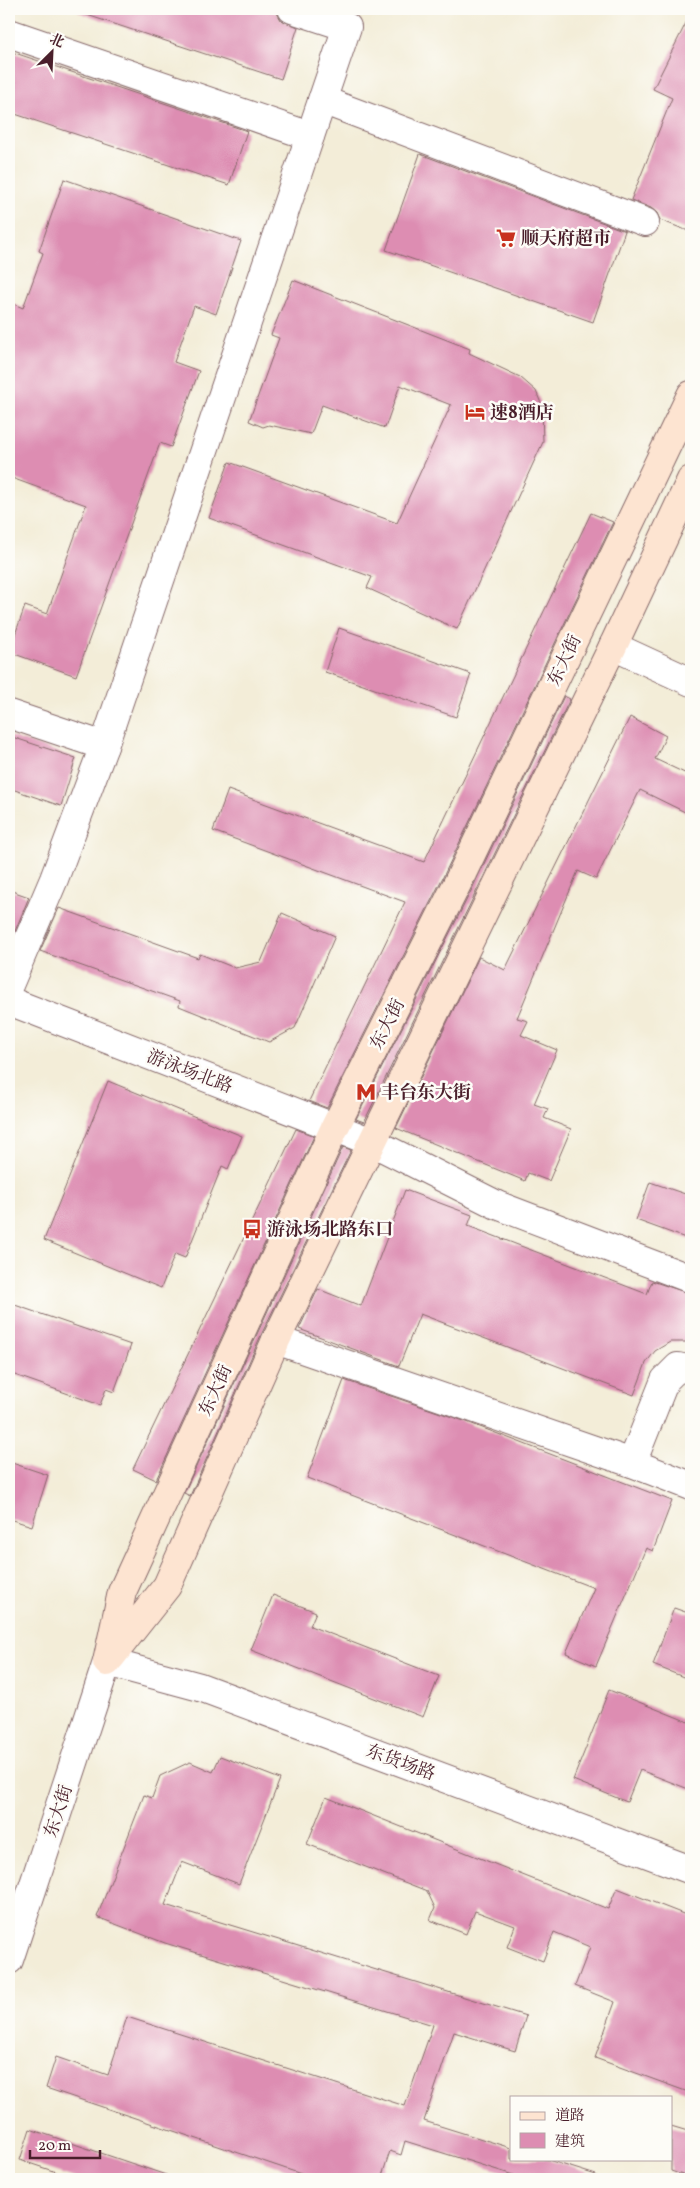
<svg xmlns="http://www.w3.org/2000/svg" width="700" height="2188" font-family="Vollkorn,'Noto Serif SC',serif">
  <rect width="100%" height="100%" fill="#fdfcf7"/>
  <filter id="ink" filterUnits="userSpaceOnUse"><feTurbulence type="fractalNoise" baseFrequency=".02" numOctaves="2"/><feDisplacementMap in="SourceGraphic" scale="10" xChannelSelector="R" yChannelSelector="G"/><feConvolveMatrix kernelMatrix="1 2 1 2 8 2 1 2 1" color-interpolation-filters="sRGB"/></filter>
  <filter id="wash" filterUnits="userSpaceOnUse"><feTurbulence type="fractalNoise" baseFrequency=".0096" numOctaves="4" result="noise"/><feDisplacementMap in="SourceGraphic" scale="20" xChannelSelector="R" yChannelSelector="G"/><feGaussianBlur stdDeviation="1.12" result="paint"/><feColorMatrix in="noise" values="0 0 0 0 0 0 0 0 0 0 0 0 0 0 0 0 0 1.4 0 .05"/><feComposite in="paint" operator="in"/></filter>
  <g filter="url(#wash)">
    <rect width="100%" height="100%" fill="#f3edd8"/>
    <g id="blocks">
      <g fill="#dd8db2">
        <path d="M 79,9 L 264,9 L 277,13 L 281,20 L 298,27 L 281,79 L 78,12 Z"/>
        <path d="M 691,13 L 691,232 L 660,220 L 657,213 L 651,208 L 631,200 L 672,98 L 653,89 Z"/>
        <path d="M 9,51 L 247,131 L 229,185 L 9,112 Z"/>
        <path d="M 420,154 L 625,231 L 593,322 L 386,250 Z"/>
        <path d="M 64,179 L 241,241 L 216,314 L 194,306 L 174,362 L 199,371 L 171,447 L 160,443 L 76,676 L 9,652 L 25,606 L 47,614 L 86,505 L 9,477 L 9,302 L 23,308 L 43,253 L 39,251 Z"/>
        <path d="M 293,280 L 470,349 L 469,353 L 520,377 L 536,391 L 542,406 L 543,442 L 457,629 L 367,588 L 372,577 L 209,518 L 229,462 L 397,523 L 451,405 L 400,385 L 385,428 L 322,405 L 311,434 L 269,425 L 263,427 L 249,421 L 279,338 L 271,335 Z"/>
        <path d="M 591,513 L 613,522 L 444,875 L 327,1108 L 309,1101 L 405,902 L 213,831 L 228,790 L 424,862 Z"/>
        <path d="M 339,628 L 471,674 L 456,717 L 325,672 Z"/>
        <path d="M 564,696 L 570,699 L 364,1122 L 356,1119 L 472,889 Z"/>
        <path d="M 630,717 L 666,736 L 655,759 L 691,776 L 691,815 L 640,790 L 596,879 L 578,871 L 517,1018 L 528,1021 L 521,1035 L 557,1050 L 534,1104 L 548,1109 L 544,1118 L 571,1129 L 549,1181 L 528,1173 L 525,1181 L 396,1128 L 479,957 L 505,970 Z"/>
        <path d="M 9,736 L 76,758 L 61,806 L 9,788 Z"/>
        <path d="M 9,890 L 29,897 L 11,941 L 9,940 Z"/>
        <path d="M 59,908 L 198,958 L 200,954 L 235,968 L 261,962 L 282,913 L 335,936 L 295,1028 L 269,1042 L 179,1006 L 180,1001 L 40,951 Z"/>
        <path d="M 108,1081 L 242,1136 L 228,1169 L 222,1166 L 185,1258 L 175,1254 L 161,1288 L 44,1240 Z"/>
        <path d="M 296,1129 L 314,1136 L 156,1480 L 133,1469 Z"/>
        <path d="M 343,1147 L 351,1150 L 262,1333 L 190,1496 L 184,1493 Z"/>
        <path d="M 650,1182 L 691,1196 L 691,1240 L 636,1220 Z"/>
        <path d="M 405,1190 L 472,1215 L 468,1226 L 647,1294 L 652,1281 L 691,1294 L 691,1335 L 688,1342 L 670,1342 L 655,1351 L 646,1363 L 634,1395 L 420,1314 L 399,1366 L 299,1329 L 318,1289 L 361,1306 Z"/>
        <path d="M 9,1303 L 131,1345 L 114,1392 L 106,1389 L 100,1405 L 9,1373 Z"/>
        <path d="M 344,1380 L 467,1422 L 672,1501 L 653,1551 L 646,1548 L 596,1666 L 566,1653 L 594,1588 L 307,1478 Z"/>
        <path d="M 9,1462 L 48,1475 L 32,1526 L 9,1519 Z"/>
        <path d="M 273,1595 L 316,1612 L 310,1626 L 439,1676 L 423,1717 L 251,1650 Z"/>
        <path d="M 674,1608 L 691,1614 L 691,1680 L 653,1665 Z"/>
        <path d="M 609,1690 L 691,1723 L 691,1790 L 640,1770 L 627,1802 L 573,1780 Z"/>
        <path d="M 220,1756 L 280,1779 L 239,1884 L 182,1862 L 165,1905 L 526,2016 L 515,2051 L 454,2032 L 424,2121 L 511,2148 L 511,2159 L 545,2159 L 596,2175 L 595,2179 L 526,2179 L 405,2141 L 401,2155 L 390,2151 L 381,2179 L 316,2179 L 46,2088 L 56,2057 L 108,2075 L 127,2017 L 405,2106 L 433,2025 L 165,1943 L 97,1917 L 144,1795 L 152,1798 L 160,1776 L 190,1762 L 213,1772 Z"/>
        <path d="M 326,1797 L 608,1909 L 617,1888 L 691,1917 L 691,2093 L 595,2058 L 615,2002 L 575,1986 L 590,1947 L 554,1932 L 543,1961 L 507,1947 L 515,1926 L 475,1911 L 466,1934 L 430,1920 L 435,1908 L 427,1891 L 307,1844 Z"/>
        <path d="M 671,2126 L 691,2132 L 691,2178 L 671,2171 Z"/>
        <path d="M 30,2129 L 169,2176 L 169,2179 L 77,2179 L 20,2160 Z"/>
      </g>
    </g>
  </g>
  <g filter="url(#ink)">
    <use href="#blocks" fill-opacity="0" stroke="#856768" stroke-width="1"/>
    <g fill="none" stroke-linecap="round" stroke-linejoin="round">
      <defs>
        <g id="minor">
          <path d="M 9,33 L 310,136"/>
          <path d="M 322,100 L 645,222"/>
          <path d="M 613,646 L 691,682"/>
          <path d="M 9,714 L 104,746 L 347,27 L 292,9"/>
          <path d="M 9,985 L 54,879 L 104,746"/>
          <path d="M 9,1001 L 372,1142 L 497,1205 L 691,1279"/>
          <path d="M 276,1340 L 632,1463 L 665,1380 L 678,1367 L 691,1370"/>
          <path d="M 632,1463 L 691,1486"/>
          <path d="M 107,1662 L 200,1687 L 691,1870"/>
        </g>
        <path id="tertiary" d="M 9,1960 L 107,1662"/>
        <g id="secondary">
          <path d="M 111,1657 L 167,1586 L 276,1340 L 613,646 L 691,480"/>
          <path d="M 107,1662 L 122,1592 L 335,1127 L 458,882 L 691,395"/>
        </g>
      </defs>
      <use href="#minor" stroke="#856768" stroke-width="30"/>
      <use href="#tertiary" stroke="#856768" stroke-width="30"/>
      <use href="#secondary" stroke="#856768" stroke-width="30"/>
      <use href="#minor" stroke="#fff" stroke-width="28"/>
      <use href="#tertiary" stroke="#fff" stroke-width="28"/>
      <use href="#secondary" stroke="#fde4d1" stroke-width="28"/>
    </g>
  </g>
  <defs>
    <symbol id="supermarket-bare" viewBox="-9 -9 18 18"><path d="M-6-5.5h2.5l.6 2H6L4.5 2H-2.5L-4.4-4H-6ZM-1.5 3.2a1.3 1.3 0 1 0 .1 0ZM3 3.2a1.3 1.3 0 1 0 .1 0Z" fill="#c8321e" stroke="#fdfcf7" stroke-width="2.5" paint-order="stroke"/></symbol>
    <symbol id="hotel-bare" viewBox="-9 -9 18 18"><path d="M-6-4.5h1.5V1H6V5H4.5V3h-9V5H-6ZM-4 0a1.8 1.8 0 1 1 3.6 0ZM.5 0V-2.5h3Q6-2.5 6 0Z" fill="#c8321e" stroke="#fdfcf7" stroke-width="2.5" paint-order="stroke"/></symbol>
    <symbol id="metro-bare" viewBox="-9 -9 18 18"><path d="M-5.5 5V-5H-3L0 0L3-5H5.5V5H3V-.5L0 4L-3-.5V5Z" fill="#c8321e" stroke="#fdfcf7" stroke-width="2.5" paint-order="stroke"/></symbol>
    <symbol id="bus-bare" viewBox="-9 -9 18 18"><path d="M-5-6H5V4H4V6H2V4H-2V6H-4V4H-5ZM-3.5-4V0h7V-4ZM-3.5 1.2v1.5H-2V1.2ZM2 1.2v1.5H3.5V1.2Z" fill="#c8321e" stroke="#fdfcf7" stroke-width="2.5" paint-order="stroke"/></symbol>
  </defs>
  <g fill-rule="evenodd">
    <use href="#supermarket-bare" x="492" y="224" width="28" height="28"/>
    <use href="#hotel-bare" x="461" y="398" width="28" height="28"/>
    <use href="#metro-bare" x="352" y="1078" width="28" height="28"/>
    <use href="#bus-bare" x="238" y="1215" width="28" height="28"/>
  </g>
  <g text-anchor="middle" stroke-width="5" stroke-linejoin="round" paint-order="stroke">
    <g font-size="18" font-weight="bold" fill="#4a1f2b" stroke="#fdfcf7" text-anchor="start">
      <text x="521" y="244">顺天府超市</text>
      <text x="490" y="418">速8酒店</text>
      <text x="381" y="1098">丰台东大街</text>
      <text x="267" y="1235">游泳场北路东口</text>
    </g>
    <g font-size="18" fill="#4a1f2b" stroke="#fdfcf7">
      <text transform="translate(564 660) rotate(-64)" y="6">东大街</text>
      <text transform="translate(387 1024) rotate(-63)" y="6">东大街</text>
      <text transform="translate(190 1071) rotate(21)" y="6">游泳场北路</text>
      <text transform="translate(215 1390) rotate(-65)" y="6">东大街</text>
      <text transform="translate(401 1762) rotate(20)" y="6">东货场路</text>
      <text transform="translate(58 1811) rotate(-72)" y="6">东大街</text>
    </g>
  </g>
  <rect width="700" height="2188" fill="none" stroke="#fdfcf7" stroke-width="30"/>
  <rect x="510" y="2096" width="162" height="65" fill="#fdfcf7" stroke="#b5a4a5"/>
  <rect x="520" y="2112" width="25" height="8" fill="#fde4d1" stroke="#b5a4a5"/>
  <text x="555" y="2120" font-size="15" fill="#4a1f2b">道路</text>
  <rect x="520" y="2133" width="25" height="15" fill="#dd8db2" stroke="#b5a4a5"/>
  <text x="555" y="2146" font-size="15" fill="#4a1f2b">建筑</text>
  <g transform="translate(52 52) rotate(24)" stroke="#fdfcf7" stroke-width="4" paint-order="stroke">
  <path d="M0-4L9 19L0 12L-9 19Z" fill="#4a1f2b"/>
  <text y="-8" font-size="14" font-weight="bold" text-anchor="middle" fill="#4a1f2b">北</text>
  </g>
  <path d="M30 2150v8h70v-8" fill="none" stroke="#4a1f2b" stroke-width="2.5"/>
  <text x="38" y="2150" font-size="15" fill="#4a1f2b" stroke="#fdfcf7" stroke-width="4" paint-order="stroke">20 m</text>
</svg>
